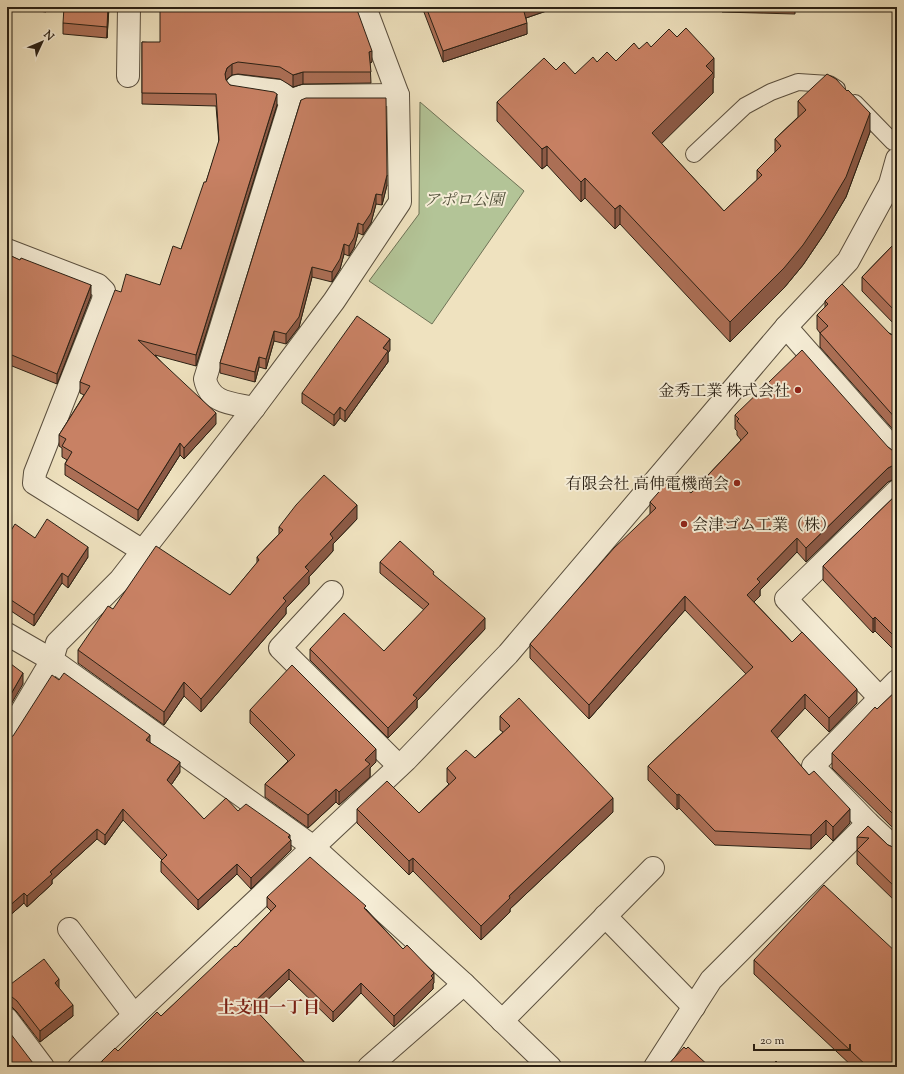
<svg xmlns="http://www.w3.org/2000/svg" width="904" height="1074" font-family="'Sorts Mill Goudy','Noto Serif JP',serif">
  <rect width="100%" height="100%" fill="#efe2bf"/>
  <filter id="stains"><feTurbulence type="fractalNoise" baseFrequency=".005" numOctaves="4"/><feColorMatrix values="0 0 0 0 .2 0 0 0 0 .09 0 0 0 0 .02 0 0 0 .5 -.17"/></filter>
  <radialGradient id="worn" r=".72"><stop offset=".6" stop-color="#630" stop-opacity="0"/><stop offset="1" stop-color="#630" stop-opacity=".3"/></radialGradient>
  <path fill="#b3c497" stroke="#6e7256" d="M 420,102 L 524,191 L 432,324 L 369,281 L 419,214 Z"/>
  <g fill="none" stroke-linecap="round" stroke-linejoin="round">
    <defs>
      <g id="service">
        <path d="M 855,103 L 893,142 L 897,142"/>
        <path d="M 694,154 L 745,106 L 771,92 L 798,82 L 829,84 L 837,89"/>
      </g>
      <g id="minor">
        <path d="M 128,76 L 129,7"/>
        <path d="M 237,86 L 279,91 L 291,101"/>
        <path d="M 7,250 L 98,285 L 104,291 L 103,300 L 35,473 L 34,483 L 143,551"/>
        <path d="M 786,327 L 897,453"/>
        <path d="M 254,408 C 232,403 210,404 205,379 L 291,101 L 303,96 L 398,95"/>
        <path d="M 332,592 L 280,648 L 399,766"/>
        <path d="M 7,634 L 52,660 L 312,846 L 464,984 L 550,1067"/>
        <path d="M 897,681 L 813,766 L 868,823 L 897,850"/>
        <path d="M 880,698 L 786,599 L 897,491"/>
        <path d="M 7,736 L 52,660 L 57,643 L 120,580 L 254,408 L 334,301 L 400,202 L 398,95 L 365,7"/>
        <path d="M 605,916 L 694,1007"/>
        <path d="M 69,929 L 134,1015"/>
        <path d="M 7,1019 L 43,1067"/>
        <path d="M 502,1021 L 653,868"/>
        <path d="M 79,1067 L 406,760 L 508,654 L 786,327 L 848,261 L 890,184 L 897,159"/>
        <path d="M 369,1067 L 464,984"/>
        <path d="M 655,1067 L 711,980 L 868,823"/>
      </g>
    </defs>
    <use href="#service" stroke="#5b503f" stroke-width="18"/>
    <use href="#minor" stroke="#5b503f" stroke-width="24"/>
    <use href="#service" stroke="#f5ecd5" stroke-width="16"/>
    <use href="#minor" stroke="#f5ecd5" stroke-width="22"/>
  </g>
  <g fill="#ac6f56" stroke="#2a2014">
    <path d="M 9,7 L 46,7 L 46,12 Z"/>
    <path d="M 109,7 L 107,38 L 63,34 L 63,23 Z"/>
    <path d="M 422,7 L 558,7 L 526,18 L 527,34 L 443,62 Z"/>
    <path d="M 722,7 L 795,7 L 795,14 L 722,12 Z"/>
    <path d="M 142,42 L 372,62 L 370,63 L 371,83 L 303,84 L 293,87 L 280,79 L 238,74 L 232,75 L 227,79 L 226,81 L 230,85 L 277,105 L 196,366 L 155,355 L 216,424 L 184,459 L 180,455 L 138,521 L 65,475 L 65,464 L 67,460 L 62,457 L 62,448 L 59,446 L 59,435 L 84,395 L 80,393 L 80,382 L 121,292 L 160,285 L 181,249 L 206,182 L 219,143 L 216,106 L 142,104 Z"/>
    <path d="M 651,47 L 714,78 L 713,79 L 713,93 L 661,143 L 724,211 L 757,180 L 757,170 L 775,152 L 775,139 L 798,117 L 798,101 L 870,132 L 846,197 L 824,234 L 803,265 L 784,288 L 730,342 L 620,224 L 615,229 L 585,198 L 581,202 L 547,165 L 542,169 L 497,121 L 497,102 L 556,70 L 575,74 L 597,62 L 616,61 L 639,49 Z"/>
    <path d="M 301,100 L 387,185 L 382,205 L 376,204 L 371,223 L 363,235 L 358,233 L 354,248 L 349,256 L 344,254 L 340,269 L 332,282 L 312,277 L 299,327 L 286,344 L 274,341 L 266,369 L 259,367 L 255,382 L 220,373 L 220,363 Z"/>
    <path d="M 897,241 L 897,327 L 862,291 L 862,277 Z"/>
    <path d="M 7,254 L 91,296 L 57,384 L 7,364 Z"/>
    <path d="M 825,301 L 895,336 L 897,336 L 897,434 L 820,347 L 820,333 L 817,329 L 817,315 L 825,307 Z"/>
    <path d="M 390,350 L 388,353 L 388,362 L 345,422 L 340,418 L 334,426 L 302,403 L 302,393 Z"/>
    <path d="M 735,415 L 888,447 L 893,451 L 897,451 L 897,479 L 894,479 L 888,482 L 806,562 L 797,552 L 760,590 L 760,596 L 754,602 L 792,642 L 857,703 L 829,732 L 805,708 L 777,738 L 850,823 L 833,841 L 826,834 L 811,849 L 715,845 L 679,808 L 677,810 L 648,780 L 648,766 L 746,674 L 685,610 L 589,719 L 530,658 L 530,644 L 650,514 L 650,502 L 691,493 L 741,440 L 737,435 L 737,431 L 735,429 Z"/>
    <path d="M 897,494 L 897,653 L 875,631 L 873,633 L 823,580 L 823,566 Z"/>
    <path d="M 357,519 L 333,544 L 333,551 L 309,577 L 309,584 L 286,608 L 286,614 L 201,712 L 184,696 L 164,725 L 78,663 L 78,650 L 113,609 L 230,595 L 257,563 L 257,557 L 279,534 L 279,527 Z"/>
    <path d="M 7,537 L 35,538 L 88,557 L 68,588 L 62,583 L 34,626 L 11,611 Z"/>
    <path d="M 380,562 L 434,575 L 485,629 L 417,701 L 417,708 L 388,738 L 310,660 L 310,649 L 384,651 L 424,610 L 380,573 Z"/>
    <path d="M 897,690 L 897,832 L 832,768 L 832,753 Z"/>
    <path d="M 250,710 L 376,762 L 370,768 L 370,777 L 339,805 L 336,802 L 308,828 L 265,797 L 265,784 L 288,761 L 250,723 Z"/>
    <path d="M 500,716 L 613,812 L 510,909 L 510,912 L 481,940 L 413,871 L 409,875 L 357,823 L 357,809 L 419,813 L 449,784 L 447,782 L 447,768 L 475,758 L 503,732 L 500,730 Z"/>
    <path d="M 7,738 L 150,742 L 180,772 L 171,785 L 204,819 L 238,811 L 290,839 L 291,850 L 251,889 L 237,874 L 198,910 L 161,872 L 161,861 L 162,860 L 123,820 L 105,845 L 97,839 L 52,880 L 52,884 L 27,907 L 24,903 L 7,918 Z"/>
    <path d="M 868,826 L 888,845 L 895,848 L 897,848 L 897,903 L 857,864 L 857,837 Z"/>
    <path d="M 267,897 L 366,909 L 434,983 L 433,984 L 433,989 L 394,1027 L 361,993 L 333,1022 L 289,979 L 256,1011 L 309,1067 L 102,1067 L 102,1061 L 118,1051 L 161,1016 L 236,947 L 271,911 L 267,907 Z"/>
    <path d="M 754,960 L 897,1067 L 853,1067 L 754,974 Z"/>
    <path d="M 7,987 L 59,988 L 73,1016 L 40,1042 L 17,1012 L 12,1007 L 7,1007 Z"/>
  </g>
  <g fill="#8c5a46" stroke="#2a2014">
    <path d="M 108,7 L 109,7 L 107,38 L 107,27 Z"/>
    <path d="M 379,7 L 386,7 L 379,9 Z"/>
    <path d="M 525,7 L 558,7 L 523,19 L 523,8 Z"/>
    <path d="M 527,23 L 527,34 L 443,62 L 443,51 Z"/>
    <path d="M 372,51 L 372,62 L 369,63 L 369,52 Z"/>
    <path d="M 714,58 L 714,78 L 713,79 L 713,93 L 652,153 L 652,133 L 706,66 Z"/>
    <path d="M 232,64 L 232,75 L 227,79 L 225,85 L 225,74 L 227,68 Z"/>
    <path d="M 303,72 L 303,84 L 293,87 L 293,75 Z"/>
    <path d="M 277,94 L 277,105 L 196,366 L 196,355 Z"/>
    <path d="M 870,113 L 870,132 L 846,197 L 824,234 L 803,265 L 784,288 L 730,342 L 730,322 Z"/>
    <path d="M 547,146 L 547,165 L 542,169 L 542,149 Z"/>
    <path d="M 387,175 L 387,185 L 382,205 L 382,195 Z"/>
    <path d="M 585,178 L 585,198 L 581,202 L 581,182 Z"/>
    <path d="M 376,194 L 376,204 L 371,223 L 363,235 L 363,225 Z"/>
    <path d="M 620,205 L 620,224 L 615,229 L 615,209 Z"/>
    <path d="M 358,223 L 358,233 L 354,248 L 349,256 L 349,246 Z"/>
    <path d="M 344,244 L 344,254 L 340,269 L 332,282 L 332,272 Z"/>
    <path d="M 312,267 L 312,277 L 299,327 L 286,344 L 286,334 Z"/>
    <path d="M 91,285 L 91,296 L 57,384 L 57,374 Z"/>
    <path d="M 274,331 L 274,341 L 266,369 L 266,359 Z"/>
    <path d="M 390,339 L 390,350 L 388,353 L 388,362 L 345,422 L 345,411 L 383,348 Z"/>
    <path d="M 259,357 L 259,367 L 255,382 L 255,372 Z"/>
    <path d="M 340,407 L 340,418 L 334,426 L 334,415 Z"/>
    <path d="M 216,413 L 216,424 L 184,459 L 184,448 Z"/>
    <path d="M 180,443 L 180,455 L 138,521 L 138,510 Z"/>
    <path d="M 894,465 L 894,479 L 888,482 L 806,562 L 806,548 L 888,468 Z"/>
    <path d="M 357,505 L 357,519 L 333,544 L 333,551 L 309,577 L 309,584 L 286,608 L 286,614 L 201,712 L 201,699 L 283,598 L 330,534 Z"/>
    <path d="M 797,538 L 797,552 L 760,590 L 760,596 L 747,609 L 747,595 L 757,579 Z"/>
    <path d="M 88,547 L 88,557 L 68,588 L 68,577 Z"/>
    <path d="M 62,573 L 62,583 L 34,626 L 34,615 Z"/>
    <path d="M 685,596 L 685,610 L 589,719 L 589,705 Z"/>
    <path d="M 11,600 L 11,611 L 7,615 L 7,605 Z"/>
    <path d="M 875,617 L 875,631 L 873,633 L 873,619 Z"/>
    <path d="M 485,618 L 485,629 L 417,701 L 417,708 L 388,738 L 388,728 L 413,695 Z"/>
    <path d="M 23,673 L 23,684 L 7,711 L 7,701 Z"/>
    <path d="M 184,682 L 184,696 L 164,725 L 164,712 Z"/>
    <path d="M 857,689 L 857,703 L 829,732 L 829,718 Z"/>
    <path d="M 805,694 L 805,708 L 771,745 L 771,731 Z"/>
    <path d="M 150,735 L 150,745 L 146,740 Z"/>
    <path d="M 376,749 L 376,762 L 370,768 L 370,777 L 339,805 L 339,792 L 365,760 Z"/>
    <path d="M 180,762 L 180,772 L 167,791 L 167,780 Z"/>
    <path d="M 336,789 L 336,802 L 308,828 L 308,815 Z"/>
    <path d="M 679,794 L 679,808 L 677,810 L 677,795 Z"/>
    <path d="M 613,798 L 613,812 L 510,909 L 510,912 L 481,940 L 481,926 L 509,896 Z"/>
    <path d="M 123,809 L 123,820 L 105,845 L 105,835 Z"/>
    <path d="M 850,809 L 850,823 L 833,841 L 833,827 Z"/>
    <path d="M 826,820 L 826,834 L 811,849 L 811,835 Z"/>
    <path d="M 97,829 L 97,839 L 52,880 L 52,884 L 27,907 L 27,896 L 50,872 Z"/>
    <path d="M 290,835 L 290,841 L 291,840 L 291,850 L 251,889 L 251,878 Z"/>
    <path d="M 413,858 L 413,871 L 409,875 L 409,861 Z"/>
    <path d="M 237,864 L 237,874 L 198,910 L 198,900 Z"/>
    <path d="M 24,893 L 24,903 L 7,918 L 7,908 Z"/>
    <path d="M 289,969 L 289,979 L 251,1016 L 251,1005 Z"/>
    <path d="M 434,973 L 434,983 L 433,984 L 433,989 L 394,1027 L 394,1016 Z"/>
    <path d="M 59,979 L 59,990 L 55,983 Z"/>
    <path d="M 361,983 L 361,993 L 333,1022 L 333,1012 Z"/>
    <path d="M 73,1005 L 73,1016 L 40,1042 L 40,1031 Z"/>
  </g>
  <g fill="#c88164" stroke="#2a2014">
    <path d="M 64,7 L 108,7 L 107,27 L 63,23 Z"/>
    <path d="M 160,7 L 356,7 L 372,51 L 369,52 L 371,72 L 303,72 L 293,75 L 280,67 L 238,62 L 232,64 L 227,68 L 225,74 L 226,80 L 230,85 L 274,92 L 277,94 L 196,355 L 138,340 L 216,413 L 184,448 L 180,443 L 138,510 L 65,464 L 72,452 L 62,446 L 66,439 L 59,435 L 90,386 L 80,382 L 115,290 L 121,292 L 126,274 L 160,285 L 173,246 L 181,249 L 204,182 L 206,182 L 219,140 L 216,94 L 142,93 L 142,42 L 160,42 Z"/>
    <path d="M 426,7 L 525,7 L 523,8 L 527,23 L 443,51 Z"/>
    <path d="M 686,28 L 714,58 L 706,66 L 713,73 L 652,133 L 724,211 L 762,175 L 757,170 L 781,146 L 775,139 L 806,110 L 798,101 L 827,74 L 836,79 L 847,91 L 848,90 L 870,113 L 846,177 L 824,214 L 803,245 L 784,268 L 730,322 L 620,205 L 615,209 L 585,178 L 581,182 L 547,146 L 542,149 L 497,102 L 544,58 L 556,70 L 564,62 L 575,74 L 593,57 L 597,62 L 607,52 L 616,61 L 634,43 L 639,49 L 647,42 L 651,47 L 669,29 L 677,37 Z"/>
    <path d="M 306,98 L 386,98 L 387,175 L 382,195 L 376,194 L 371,213 L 363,225 L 358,223 L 354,238 L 349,246 L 344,244 L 340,259 L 332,272 L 312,267 L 299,317 L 286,334 L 274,331 L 266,359 L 259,357 L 255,372 L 220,363 L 301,100 Z"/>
    <path d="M 897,241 L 897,313 L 862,277 Z"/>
    <path d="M 7,254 L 20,260 L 21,258 L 91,285 L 57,374 L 7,353 Z"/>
    <path d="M 842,284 L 890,334 L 895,336 L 897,336 L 897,420 L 820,333 L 828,326 L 817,315 L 828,304 L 825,301 Z"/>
    <path d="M 357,316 L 390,339 L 383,348 L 388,351 L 345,411 L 340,407 L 334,415 L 302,393 Z"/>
    <path d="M 802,350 L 888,447 L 893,451 L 897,451 L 897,465 L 894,465 L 888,468 L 806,548 L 797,538 L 757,579 L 760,582 L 747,595 L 792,642 L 802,632 L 857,689 L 829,718 L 805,694 L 771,731 L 809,775 L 814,771 L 850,809 L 833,827 L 826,820 L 811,835 L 715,831 L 679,794 L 677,795 L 648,766 L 753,667 L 685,596 L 589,705 L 530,644 L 614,548 L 656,508 L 650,502 L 672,477 L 691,493 L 748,433 L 737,421 L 739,419 L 735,415 Z"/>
    <path d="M 324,475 L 357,505 L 330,534 L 333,538 L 305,567 L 309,571 L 283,598 L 286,601 L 201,699 L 184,682 L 164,712 L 78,650 L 108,606 L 113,609 L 156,546 L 230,595 L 259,560 L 257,557 L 283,530 L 279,527 L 296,505 Z"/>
    <path d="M 897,494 L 897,639 L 875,617 L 873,619 L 823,566 Z"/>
    <path d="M 47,519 L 88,547 L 68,577 L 62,573 L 34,615 L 11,600 L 7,605 L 7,537 L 15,524 L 35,538 Z"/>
    <path d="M 400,541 L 434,572 L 433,574 L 485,618 L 413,695 L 417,698 L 388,728 L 310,649 L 344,613 L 384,651 L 429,604 L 380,562 Z"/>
    <path d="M 7,661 L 23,673 L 7,701 Z"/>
    <path d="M 292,665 L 376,749 L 365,760 L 370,764 L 339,792 L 336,789 L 308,815 L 265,784 L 295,755 L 250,710 Z"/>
    <path d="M 64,673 L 150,735 L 146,740 L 180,762 L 167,780 L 204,819 L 226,798 L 238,811 L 246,804 L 290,835 L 288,837 L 291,840 L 251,878 L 237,864 L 198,900 L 161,861 L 167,855 L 123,809 L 105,835 L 97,829 L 50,872 L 52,874 L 27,896 L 24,893 L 7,908 L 7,738 L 13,736 L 52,675 L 59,680 Z"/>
    <path d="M 897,690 L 897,818 L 832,753 L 875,707 L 877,709 Z"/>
    <path d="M 519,698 L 613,798 L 509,896 L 510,898 L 481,926 L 413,858 L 409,861 L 357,809 L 387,781 L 419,813 L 456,778 L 447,768 L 466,750 L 475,758 L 510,726 L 500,716 Z"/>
    <path d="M 868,826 L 888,845 L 895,848 L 897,848 L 897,889 L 857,850 L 869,838 L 857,837 Z"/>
    <path d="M 310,857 L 366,906 L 364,908 L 403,949 L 407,945 L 434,973 L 431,976 L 433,978 L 394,1016 L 361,983 L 333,1012 L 289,969 L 251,1005 L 309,1067 L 103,1067 L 102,1061 L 115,1048 L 118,1051 L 157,1012 L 161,1016 L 235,946 L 236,947 L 276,906 L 267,897 Z"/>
    <path d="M 824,885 L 897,953 L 897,1067 L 868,1067 L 754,960 Z"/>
    <path d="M 44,959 L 59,979 L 55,983 L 73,1005 L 40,1031 L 17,1001 L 12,997 L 7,996 L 7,987 Z"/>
    <path d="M 7,1029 L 36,1067 L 7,1067 Z"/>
    <path d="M 684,1047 L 686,1049 L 688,1047 L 710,1067 L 666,1067 Z"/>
    <path d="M 776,1061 L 782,1067 L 771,1067 Z"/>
  </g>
  <g fill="#8f2418" stroke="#f5ecd5" stroke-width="1.5">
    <circle cx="798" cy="390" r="4"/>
    <circle cx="737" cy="483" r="4"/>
    <circle cx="684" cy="524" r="4"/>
  </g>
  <g text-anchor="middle" stroke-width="4" stroke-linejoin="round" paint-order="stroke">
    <g font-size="16" font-style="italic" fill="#53513b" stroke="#f5ecd5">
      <text x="464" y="205">アポロ公園</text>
    </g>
    <g font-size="16" fill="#2a2014" stroke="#f5ecd5" text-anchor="end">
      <text x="790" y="396">金秀工業 株式会社</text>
      <text x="729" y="489">有限会社 高伸電機商会</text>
      <text x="692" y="530" text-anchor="start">会津ゴム工業（株）</text>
    </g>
    <g font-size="17" font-weight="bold" fill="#7a1f14" stroke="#f5ecd5">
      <text x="269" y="1013">土支田一丁目</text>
    </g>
  </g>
  <rect width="904" height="1074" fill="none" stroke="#efe2bf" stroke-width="24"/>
  <rect x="8" y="8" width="888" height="1058" fill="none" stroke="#2a2014" stroke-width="2"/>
  <rect x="12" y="12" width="880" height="1050" fill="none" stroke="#2a2014"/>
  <g transform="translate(42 42) rotate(46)" stroke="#f5ecd5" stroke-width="3" paint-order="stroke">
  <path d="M0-3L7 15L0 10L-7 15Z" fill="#2a2014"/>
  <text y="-6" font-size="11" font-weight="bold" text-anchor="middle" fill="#2a2014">N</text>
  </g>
  <path d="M754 1044v6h96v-6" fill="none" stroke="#2a2014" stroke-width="2"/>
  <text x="760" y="1044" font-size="12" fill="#2a2014" stroke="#f5ecd5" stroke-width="3" paint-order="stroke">20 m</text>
  <rect width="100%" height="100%" filter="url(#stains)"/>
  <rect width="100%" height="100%" fill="url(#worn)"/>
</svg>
